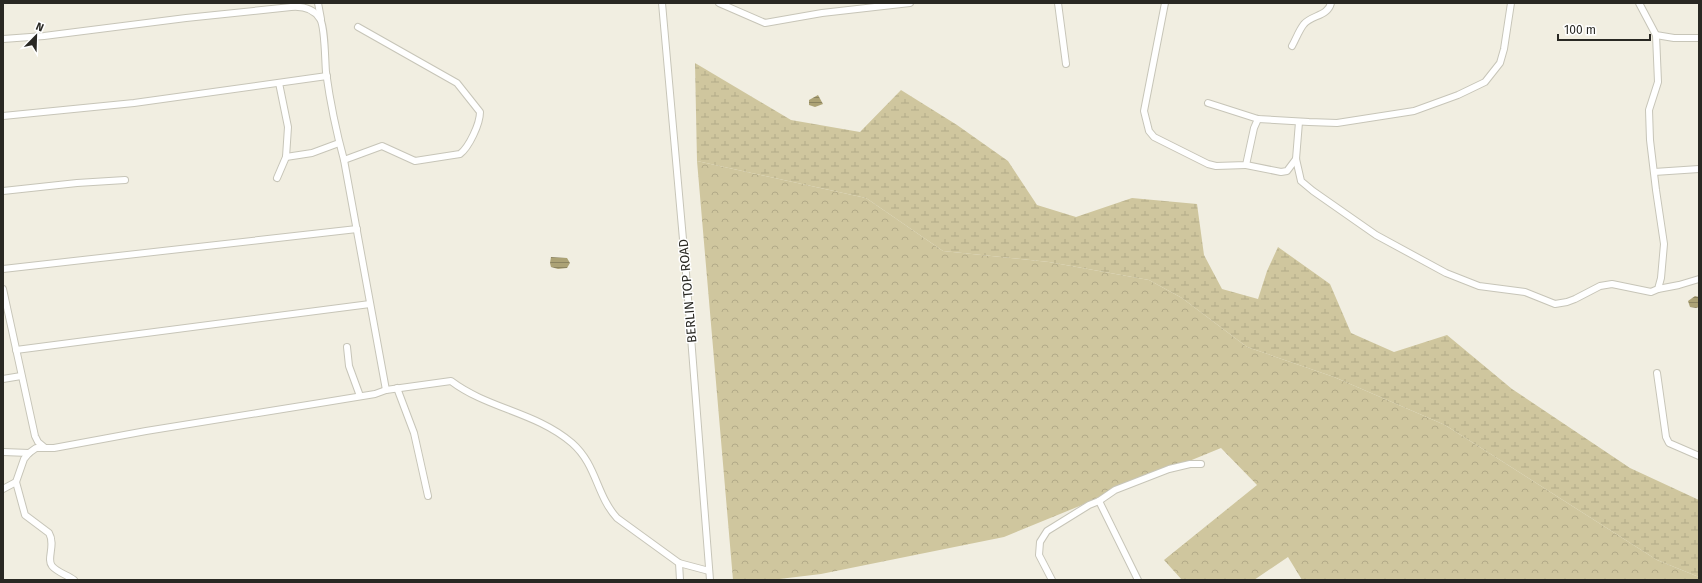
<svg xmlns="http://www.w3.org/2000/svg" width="1702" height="583" font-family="'Fira Sans',sans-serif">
  <defs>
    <pattern id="forest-crowns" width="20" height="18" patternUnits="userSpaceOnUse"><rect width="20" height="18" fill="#cfc69e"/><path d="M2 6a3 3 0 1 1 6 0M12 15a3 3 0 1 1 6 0" fill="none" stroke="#b2aa88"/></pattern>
    <pattern id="wetland-marsh" width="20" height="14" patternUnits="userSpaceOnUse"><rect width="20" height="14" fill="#cfc69e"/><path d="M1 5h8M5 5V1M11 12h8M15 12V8" fill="none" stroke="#b2aa88"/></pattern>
    <pattern id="water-rules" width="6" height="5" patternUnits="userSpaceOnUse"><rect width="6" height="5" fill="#aca275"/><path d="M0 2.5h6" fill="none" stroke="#8c8460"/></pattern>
  </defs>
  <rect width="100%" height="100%" fill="#f1eee1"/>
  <path fill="url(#forest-crowns)" d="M 697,161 L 866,198 L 943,251 L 1049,262 L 1149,280 L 1182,298 L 1247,347 L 1334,377 L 1445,425 L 1657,560 L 1699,577 L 1699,580 L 1302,580 L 1288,557 L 1254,580 L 1182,580 L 1164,560 L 1257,485 L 1221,448 L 1004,537 L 821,574 L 771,580 L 733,580 Z"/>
  <path fill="url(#wetland-marsh)" d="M 695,63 L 791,120 L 860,132 L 901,90 L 957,125 L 1008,161 L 1037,205 L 1076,217 L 1132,198 L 1197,204 L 1204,255 L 1222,289 L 1258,299 L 1267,271 L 1278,247 L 1330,284 L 1351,333 L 1394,352 L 1447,335 L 1512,389 L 1630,468 L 1699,500 L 1699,577 L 1657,560 L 1445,425 L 1334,377 L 1247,347 L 1182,298 L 1149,280 L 1049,262 L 943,251 L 866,198 L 697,161 Z"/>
  <g fill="url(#water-rules)">
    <path d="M 818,95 L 823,104 L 815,107 L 809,105 L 809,100 Z"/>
    <path d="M 551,257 L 567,258 L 570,263 L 567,268 L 558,269 L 551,267 L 550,263 Z"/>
    <path d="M 1695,296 L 1699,297 L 1699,307 L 1696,308 L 1690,307 L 1688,301 Z"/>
  </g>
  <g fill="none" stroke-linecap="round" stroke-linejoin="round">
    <defs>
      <g id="minor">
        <path d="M 318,3 L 321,19"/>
        <path d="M 662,3 L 686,273 L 710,580"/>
        <path d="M 719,3 L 765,23 L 822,13 L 910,3"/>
        <path d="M 1058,3 L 1066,64"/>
        <path d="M 1165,3 L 1144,111 L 1149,131 L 1154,137 L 1208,164 L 1216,166 L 1246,165 L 1254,128 L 1258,119"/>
        <path d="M 1639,3 L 1656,35 L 1674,38 L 1699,38"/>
        <path d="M 3,39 L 44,36 L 186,18 L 291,7 C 303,6 314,9 320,19 C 325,26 325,61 326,72 C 330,101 336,131 344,160 L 386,390"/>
        <path d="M 1292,46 C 1296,39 1299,30 1304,24 C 1312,15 1328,16 1331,3"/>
        <path d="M 1208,103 L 1258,119 L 1309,122 L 1337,123 L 1414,111 L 1458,95 L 1485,82 L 1500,63 L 1504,49 L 1511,3"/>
        <path d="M 3,116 L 134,103 L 327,76"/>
        <path d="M 1299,122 L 1296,159 L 1301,181 L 1313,191 L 1376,235 L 1446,273 L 1479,286 L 1525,292 L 1555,304 L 1567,302 L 1575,299 L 1600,286 L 1612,284 L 1651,292 L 1658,289 L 1661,278 L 1664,244 L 1656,190 L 1650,140 L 1649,110 L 1658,82 L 1656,35"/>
        <path d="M 286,157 L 312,153 L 339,143"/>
        <path d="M 344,160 L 382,146 L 415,161 L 460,154 C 469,147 480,124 480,112 L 457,83 L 358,27"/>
        <path d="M 1246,165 L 1281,172 L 1287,171 L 1296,159"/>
        <path d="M 1654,172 L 1699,169"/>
        <path d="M 277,178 L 286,157 L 288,127 L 279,83"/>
        <path d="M 3,191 L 77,183 L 125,180"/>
        <path d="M 3,269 L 357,229"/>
        <path d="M 3,289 L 35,436 L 38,442 L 44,447"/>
        <path d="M 1658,289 L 1679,285 L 1699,279"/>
        <path d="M 347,347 L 349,366 L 360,396"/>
        <path d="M 16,350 L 370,304"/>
        <path d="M 1657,373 L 1666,437 L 1669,443 L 1699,456"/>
        <path d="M 3,379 L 21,376"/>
        <path d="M 397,388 L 414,433 L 428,496"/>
        <path d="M 3,452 L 29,453"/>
        <path d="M 16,482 L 25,515 L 49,533 C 56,545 46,559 52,566 C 57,572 67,575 74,580"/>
        <path d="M 3,489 L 16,482 L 24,459 L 29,453 L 36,448 L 54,448 L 146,431 L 320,403 L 375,394 L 386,390 L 451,381 C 488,409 536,412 572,443 C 597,465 596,495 617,518 L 679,563 L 709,571"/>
        <path d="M 1099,501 L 1138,580"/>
        <path d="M 679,563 L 680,580"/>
        <path d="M 1052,580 L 1039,555 L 1040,542 L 1047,531 L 1089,505 L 1099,501 L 1115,490 L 1169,469 L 1190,464 L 1201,464"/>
      </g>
    </defs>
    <use href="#minor" stroke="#c7c5b8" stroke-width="8"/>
    <use href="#minor" stroke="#fff" stroke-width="6"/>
  </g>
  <g text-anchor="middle" stroke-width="3" stroke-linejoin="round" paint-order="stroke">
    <g font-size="13" fill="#292823" stroke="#fff">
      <text transform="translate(687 291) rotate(-95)" y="5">BERLIN TOP ROAD</text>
    </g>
  </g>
  <rect width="1702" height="583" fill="none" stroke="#292823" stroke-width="8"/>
  <g transform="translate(36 36) rotate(23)" stroke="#ffffff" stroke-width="3" paint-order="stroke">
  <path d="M0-3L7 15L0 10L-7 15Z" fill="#292823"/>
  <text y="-6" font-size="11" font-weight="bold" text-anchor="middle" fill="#292823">N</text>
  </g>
  <path d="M1558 34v6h92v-6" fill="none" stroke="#292823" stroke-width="2"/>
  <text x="1564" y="34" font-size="12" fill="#292823" stroke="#ffffff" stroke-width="3" paint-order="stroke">100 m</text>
</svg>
